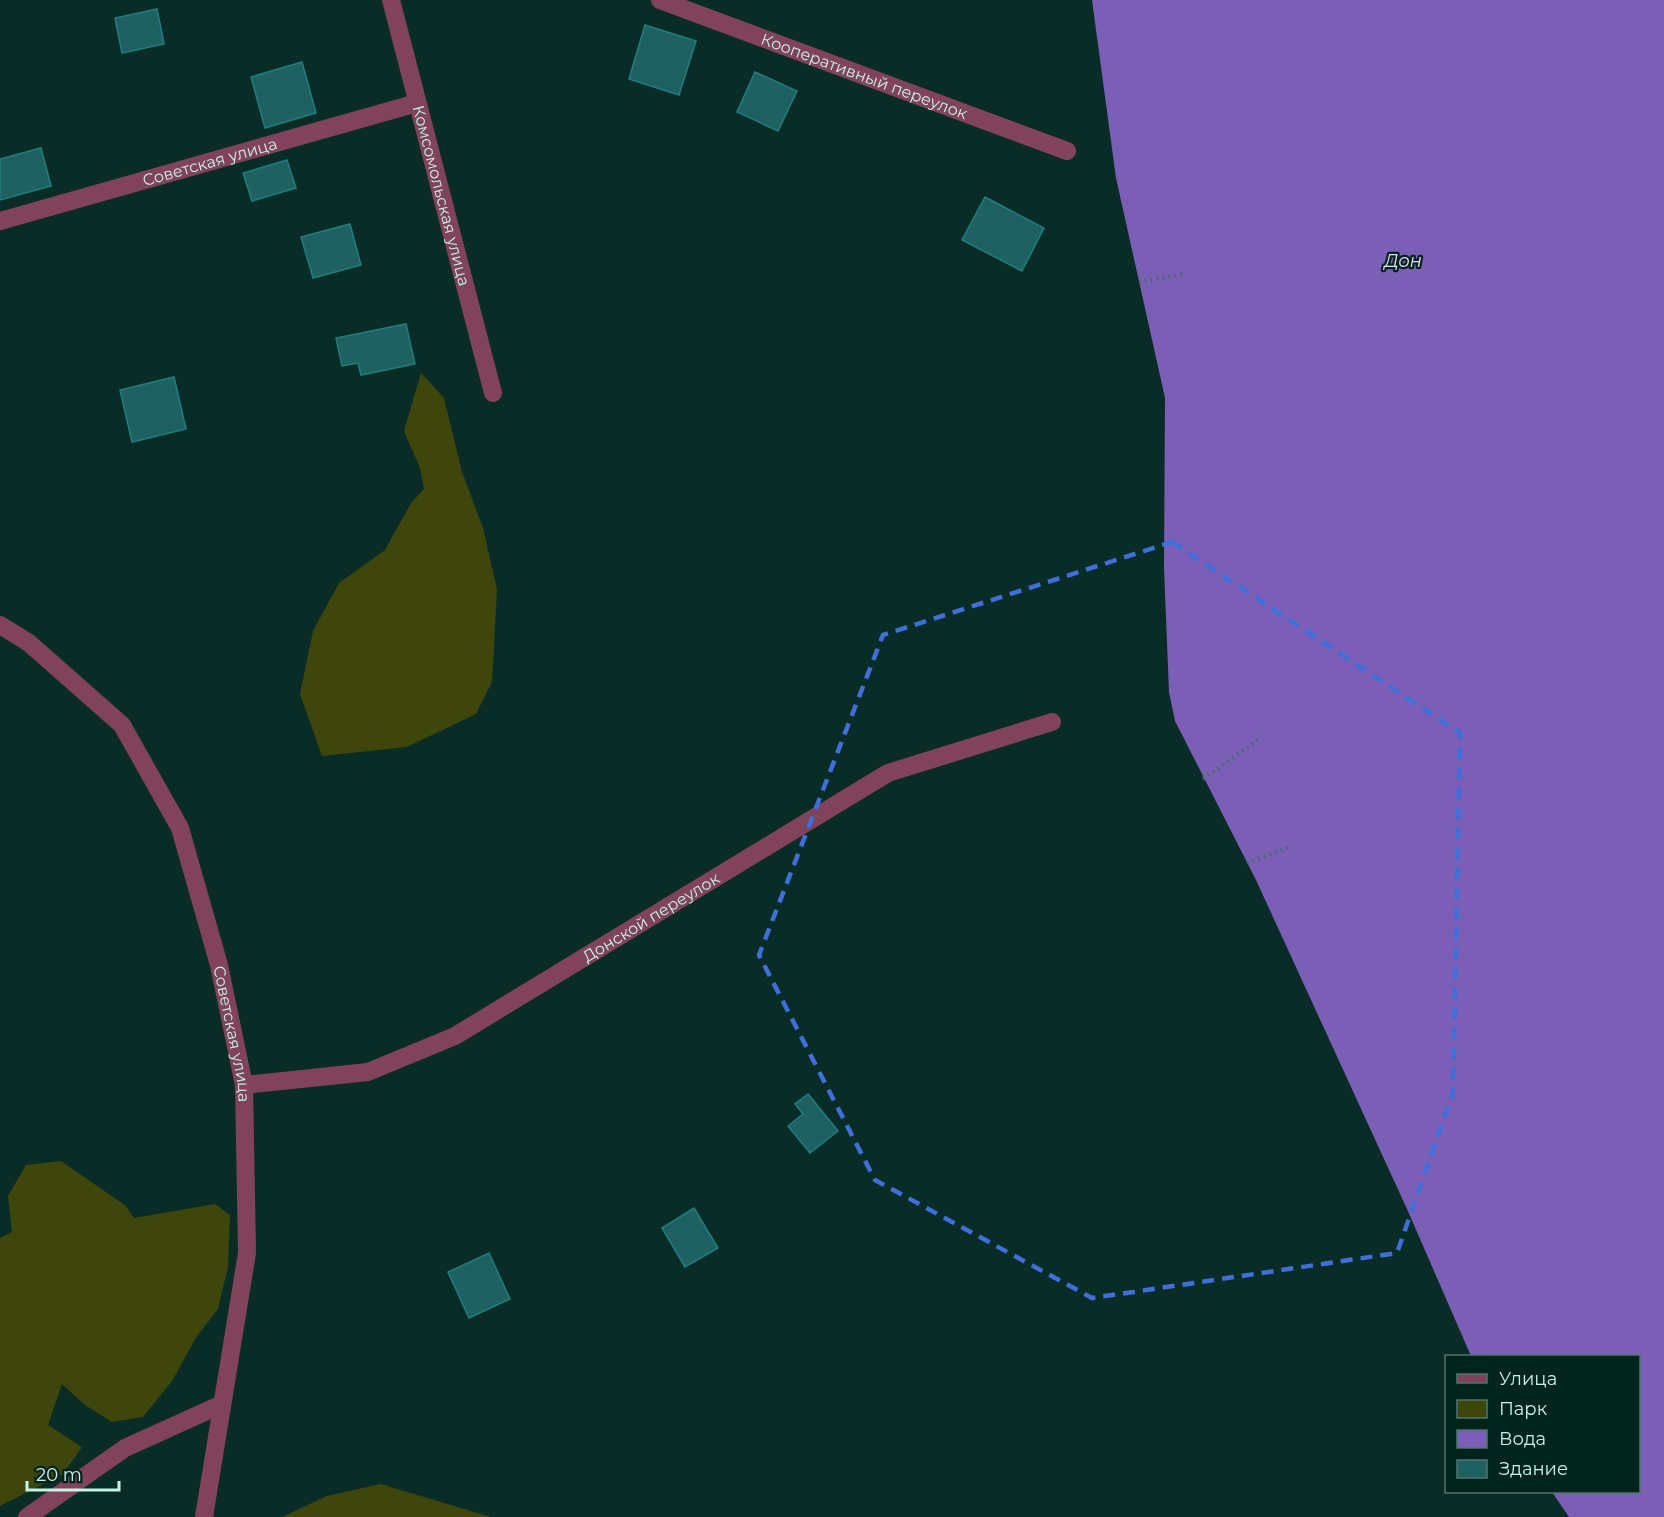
<svg xmlns="http://www.w3.org/2000/svg" width="1664" height="1517" font-family="Montserrat,sans-serif">
  <rect width="100%" height="100%" fill="#092d26"/>
  <g fill="#3f460c">
    <path d="M 421,373 L 444,398 L 462,472 L 483,528 L 497,589 L 492,682 L 476,714 L 407,747 L 322,756 L 300,694 L 313,631 L 339,583 L 385,550 L 411,503 L 424,489 L 420,468 L 404,431 Z"/>
    <path d="M 61,1161 L 126,1206 L 134,1218 L 215,1204 L 230,1215 L 228,1267 L 218,1309 L 197,1336 L 172,1381 L 143,1417 L 112,1422 L 85,1405 L 62,1384 L 48,1425 L 82,1447 L 63,1474 L 0,1506 L 0,1238 L 12,1232 L 8,1196 L 26,1165 Z"/>
    <path d="M 381,1484 L 491,1517 L 282,1517 L 327,1496 Z"/>
  </g>
  <path fill="#7b5fb7" d="M 1092,0 L 1664,0 L 1664,1517 L 1569,1517 L 1552,1492 L 1638,1492 L 1638,1356 L 1471,1356 L 1407,1209 L 1256,880 L 1175,721 L 1169,692 L 1164,568 L 1165,398 L 1116,178 Z"/>
  <g fill="#1f6061" stroke="#1e7f81" stroke-width="1.5">
    <path d="M 157,9 L 164,44 L 122,53 L 115,18 Z"/>
    <path d="M 645,25 L 696,41 L 679,95 L 629,79 Z"/>
    <path d="M 302,62 L 316,113 L 265,128 L 251,77 Z"/>
    <path d="M 755,72 L 797,91 L 778,131 L 737,112 Z"/>
    <path d="M 41,148 L 51,186 L 0,200 L 0,159 Z"/>
    <path d="M 287,160 L 296,188 L 252,201 L 243,173 Z"/>
    <path d="M 985,197 L 1044,228 L 1022,271 L 962,240 Z"/>
    <path d="M 350,224 L 361,265 L 313,278 L 301,237 Z"/>
    <path d="M 406,324 L 415,364 L 361,375 L 358,363 L 342,366 L 336,338 Z"/>
    <path d="M 174,377 L 186,429 L 132,442 L 120,390 Z"/>
    <path d="M 808,1094 L 838,1131 L 810,1153 L 788,1126 L 803,1114 L 795,1104 Z"/>
    <path d="M 694,1208 L 718,1248 L 685,1267 L 662,1228 Z"/>
    <path d="M 489,1253 L 510,1299 L 469,1318 L 448,1272 Z"/>
  </g>
  <g fill="none" stroke-linecap="round" stroke-linejoin="round">
    <g stroke="#446c62" stroke-width="4" stroke-dasharray="1.5 4.5" stroke-linecap="butt">
      <path d="M 1139,282 L 1182,274"/>
      <path d="M 1203,779 L 1262,737"/>
      <path d="M 1247,863 L 1292,846"/>
    </g>
    <g stroke="#80435b" stroke-width="18">
      <path id="s1" d="M 391,0 L 493,393"/>
      <path id="s2" d="M 660,0 L 1067,151"/>
      <path id="s3" d="M 0,221 L 417,103"/>
      <path id="s4" d="M 0,625 L 29,643 L 122,725 L 180,828 L 219,965 L 244,1085 L 247,1253 L 204,1517"/>
      <path id="s5" d="M 244,1085 L 368,1072 L 455,1036 L 888,773 L 1052,722"/>
      <path d="M 27,1517 L 125,1448 L 220,1405"/>
    </g>
  </g>
  <path fill="none" stroke="#3e6fdb" stroke-width="4.5" stroke-dasharray="12 8" stroke-linejoin="round" d="M 1172,542 L 1460,733 L 1453,1092 L 1397,1253 L 1092,1298 L 875,1180 L 759,955 L 883,635 Z"/>
  <g text-anchor="middle" stroke-width="4.5" stroke-linejoin="round" paint-order="stroke">
    <g font-size="16" fill="#c3f4e6" stroke="#00231c">
      <text dy="6" stroke="none"><textPath href="#s2" startOffset="218">Кооперативный переулок</textPath></text>
      <text dy="6" stroke="none"><textPath href="#s3" startOffset="218">Советская улица</textPath></text>
      <text dy="6" stroke="none"><textPath href="#s1" startOffset="202">Комсомольская улица</textPath></text>
      <text dy="6" stroke="none"><textPath href="#s5" startOffset="448">Донской переулок</textPath></text>
      <text dy="6" stroke="none"><textPath href="#s4" startOffset="489">Советская улица</textPath></text>
    </g>
    <g font-size="18" font-style="italic" fill="#e2dcf4" stroke="#00231c">
      <text x="1403" y="267">Дон</text>
    </g>
  </g>
  <rect x="1445" y="1355" width="195" height="138" fill="#00231c" stroke="#4e776d" stroke-width="1.5"/>
  <rect x="1457" y="1374" width="30" height="9" fill="#80435b" stroke="#4e776d" stroke-width="1.5"/>
  <text x="1499" y="1385" font-size="18" fill="#c3f4e6">Улица</text>
  <rect x="1457" y="1400" width="30" height="18" fill="#3f460c" stroke="#4e776d" stroke-width="1.5"/>
  <text x="1499" y="1415" font-size="18" fill="#c3f4e6">Парк</text>
  <rect x="1457" y="1430" width="30" height="18" fill="#7b5fb7" stroke="#4e776d" stroke-width="1.5"/>
  <text x="1499" y="1445" font-size="18" fill="#c3f4e6">Вода</text>
  <rect x="1457" y="1460" width="30" height="18" fill="#1f6061" stroke="#4e776d" stroke-width="1.5"/>
  <text x="1499" y="1475" font-size="18" fill="#c3f4e6">Здание</text>
  <path d="M27 1481v9h92v-9" fill="none" stroke="#c3f4e6" stroke-width="3"/>
  <text x="36" y="1481" font-size="18" fill="#c3f4e6" stroke="#00231c" stroke-width="4.5" paint-order="stroke">20 m</text>
</svg>
